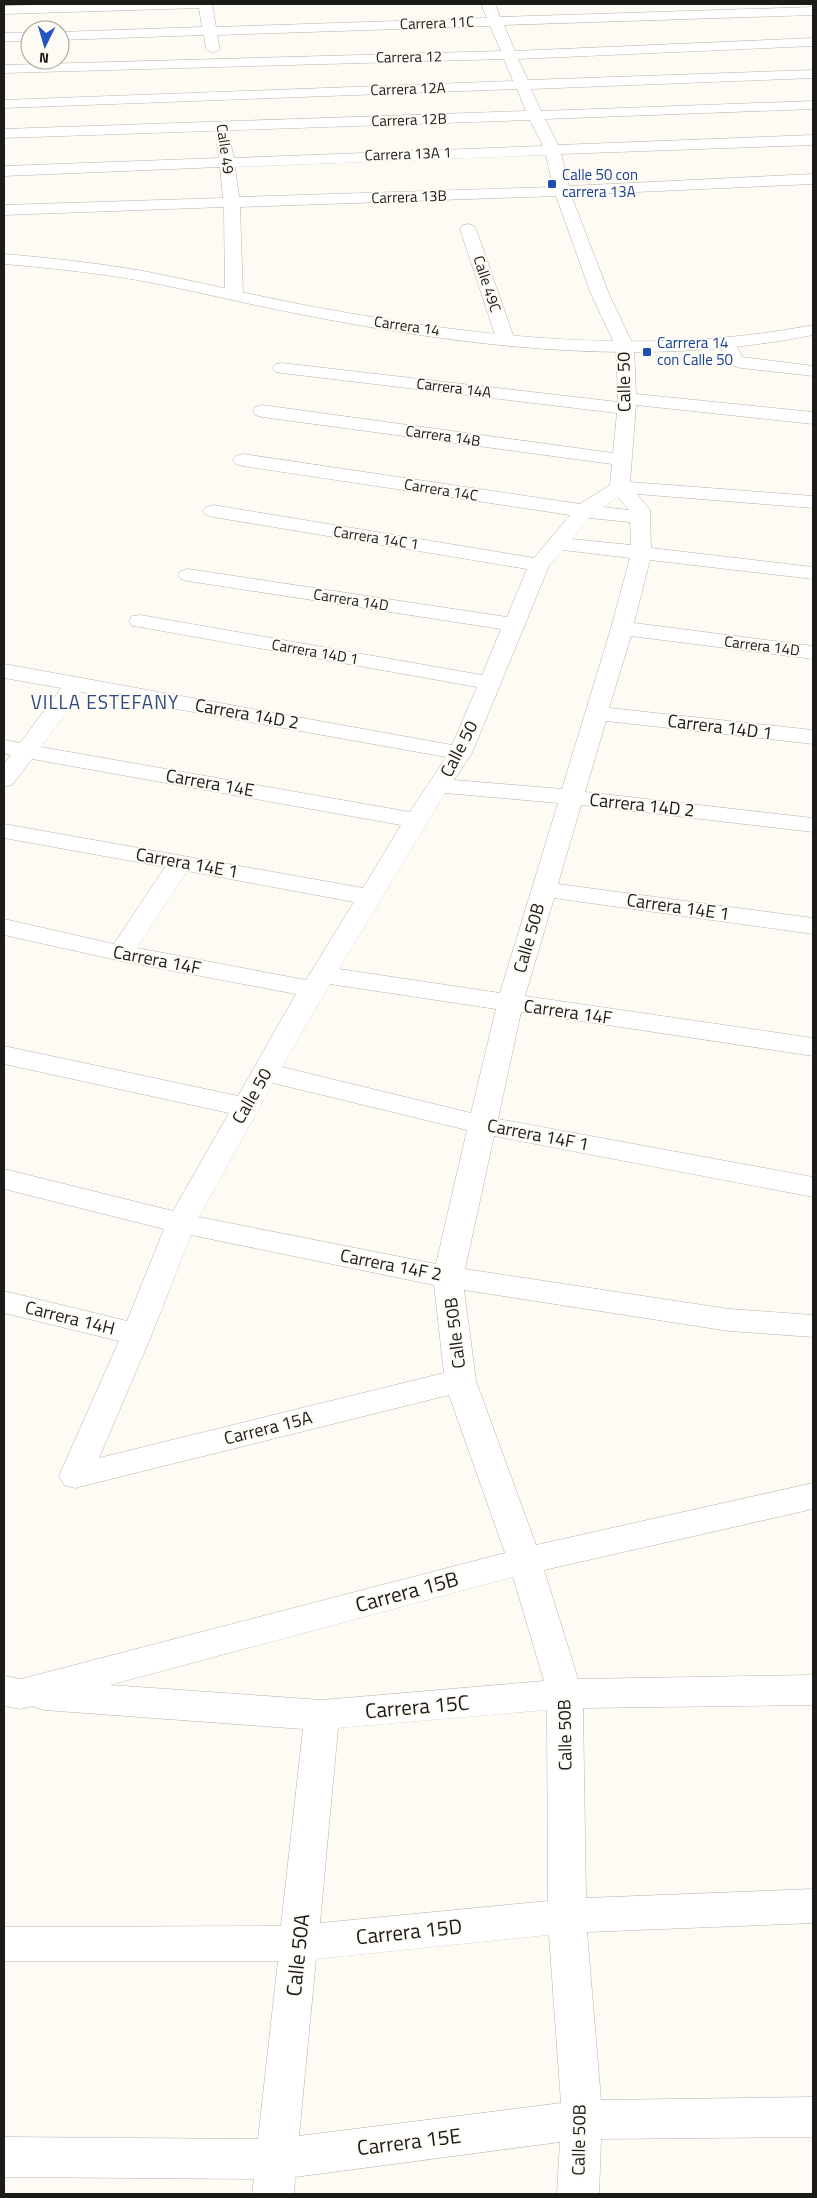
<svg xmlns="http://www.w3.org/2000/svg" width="817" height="2198" font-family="'Titillium Web',sans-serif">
  <rect width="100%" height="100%" fill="#fdfbf3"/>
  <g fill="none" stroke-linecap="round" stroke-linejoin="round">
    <defs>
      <g id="minor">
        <path d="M 76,4 L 212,4 L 216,27 L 487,18 L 481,4 L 495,4 L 500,17 L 813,7 L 813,15 L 504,25 L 515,51 L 813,38 L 813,46 L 518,59 L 528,80 L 813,70 L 813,78 L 531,89 L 541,111 L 813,101 L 813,109 L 545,119 L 558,145 L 813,135 L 813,145 L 561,154 L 569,186 L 813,174 L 813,184 L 571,195 L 609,294 L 634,347 L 636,394 L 813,412 L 813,424 L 636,405 L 630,482 L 813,496 L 813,508 L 637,494 L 650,510 L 651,548 L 813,567 L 813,579 L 650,560 L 634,623 L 813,646 L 813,659 L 631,636 L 609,708 L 813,730 L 813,744 L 606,721 L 585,792 L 813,818 L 813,832 L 581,805 L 558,884 L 813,918 L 813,934 L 554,898 L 525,996 L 813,1038 L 813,1056 L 521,1012 L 498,1119 L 813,1177 L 813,1197 L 494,1136 L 465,1269 L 729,1309 L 813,1315 L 813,1337 L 729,1331 L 464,1290 L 476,1381 L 536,1545 L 813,1483 L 813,1509 L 544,1570 L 578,1679 L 813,1675 L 813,1705 L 583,1708 L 586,1898 L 813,1889 L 813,1923 L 587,1932 L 601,2100 L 813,2097 L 813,2137 L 601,2139 L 599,2194 L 557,2194 L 560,2142 L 295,2177 L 294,2194 L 252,2194 L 254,2179 L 4,2177 L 4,2137 L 258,2139 L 278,1961 L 4,1961 L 4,1927 L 281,1926 L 303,1729 L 44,1710 L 32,1706 L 21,1709 L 4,1706 L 4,1676 L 21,1679 L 505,1553 L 449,1395 L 75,1488 L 64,1485 L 59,1476 L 119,1341 L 4,1313 L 4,1291 L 127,1321 L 164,1229 L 4,1189 L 4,1169 L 173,1211 L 229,1113 L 4,1064 L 4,1046 L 238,1096 L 296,994 L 121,961 L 4,935 L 4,919 L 114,944 L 165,867 L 4,838 L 4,824 L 363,888 L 401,825 L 32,759 L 12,785 L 4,787 L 4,764 L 11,755 L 4,754 L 4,740 L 20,743 L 61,688 L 4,678 L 4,664 L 452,745 L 477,687 L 140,627 L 132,626 L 129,621 L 132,616 L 140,615 L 482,675 L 501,629 L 188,581 L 181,579 L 178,575 L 181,571 L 188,569 L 507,617 L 527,569 L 213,517 L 206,515 L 203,511 L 206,507 L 213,505 L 534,558 L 570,515 L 243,466 L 236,464 L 233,460 L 236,456 L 243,454 L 580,504 L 610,485 L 612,464 L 262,417 L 255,415 L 253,411 L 255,407 L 262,405 L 613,453 L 617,413 L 282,373 L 276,372 L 273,368 L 276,364 L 282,363 L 618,402 L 618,399 L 616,347 L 591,294 L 556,196 L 240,207 L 243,295 L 240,299 L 228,299 L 225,295 L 224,207 L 4,215 L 4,205 L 223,198 L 220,167 L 4,176 L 4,166 L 219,158 L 217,144 L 220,141 L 230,141 L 234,158 L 543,146 L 530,120 L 4,138 L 4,129 L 526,111 L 517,89 L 4,108 L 4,100 L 513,81 L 504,59 L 4,73 L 4,65 L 501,51 L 490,26 L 217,35 L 220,49 L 213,53 L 206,49 L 204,35 L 60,40 L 60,32 L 202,27 L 199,8 L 4,14 L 4,6 ZM 546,155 L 553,187 L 239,197 L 235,167 ZM 618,497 L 629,510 L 603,507 ZM 589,518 L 630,522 L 631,545 L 572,539 ZM 563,550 L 630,558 L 611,628 L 562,789 L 454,780 L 472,753 L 549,566 ZM 81,692 L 446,757 L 410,812 L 41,747 ZM 445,793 L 558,803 L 500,993 L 339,969 ZM 187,871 L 354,902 L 306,980 L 137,948 ZM 330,984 L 496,1009 L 471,1113 L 282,1067 ZM 273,1083 L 467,1130 L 436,1264 L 199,1217 ZM 191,1235 L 434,1285 L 444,1373 L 99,1458 L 152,1334 ZM 513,1577 L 544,1681 L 322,1700 L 110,1685 ZM 547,1710 L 548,1901 L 320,1923 L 338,1728 ZM 549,1935 L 561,2103 L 299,2136 L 316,1959 Z"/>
        <rect x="4" y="33" width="26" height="8"/>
        <path d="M 468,224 L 474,226 L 476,229 L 514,338 L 511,342 L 505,343 L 499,342 L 496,338 L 460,229 L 462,226 Z"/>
        <path d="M 728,339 L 734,340 L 742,357 L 813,366 L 813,376 L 741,368 L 728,364 L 719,344 L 722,340 Z"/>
      </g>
      <path id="secondary" d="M 4,254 C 50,258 97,263 143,271 C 195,281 247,294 299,304 C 467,336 644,358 813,325 L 813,335 C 644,369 467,347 299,314 C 247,304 195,291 143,281 C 97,273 50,268 4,264 Z"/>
    </defs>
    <use href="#minor" stroke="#b5b3ac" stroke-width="1"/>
    <use href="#secondary" stroke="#b5b3ac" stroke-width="1"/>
    <use href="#minor" fill="#fff" fill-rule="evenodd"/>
    <use href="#secondary" fill="#fff" fill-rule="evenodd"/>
  </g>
  <g fill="#1a4fb4" stroke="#fdfbf3" stroke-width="2">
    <rect x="547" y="179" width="10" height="10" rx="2.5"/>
    <rect x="642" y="347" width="10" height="10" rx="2.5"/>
  </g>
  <g text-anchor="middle" stroke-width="4" stroke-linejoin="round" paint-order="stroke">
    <g font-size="15" fill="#1b1b18" stroke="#fdfbf3">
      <text transform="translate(437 23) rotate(-2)" y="5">Carrera 11C</text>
      <text transform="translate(409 57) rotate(-1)" y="5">Carrera 12</text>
      <text transform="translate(408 89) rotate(-2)" y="5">Carrera 12A</text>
      <text transform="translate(409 120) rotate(-2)" y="5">Carrera 12B</text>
      <text transform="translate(225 149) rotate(82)" y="5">Calle 49</text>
      <text transform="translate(408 154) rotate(-2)" y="5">Carrera 13A 1</text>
      <text transform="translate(409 197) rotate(-2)" y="5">Carrera 13B</text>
      <text transform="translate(487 284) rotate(72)" y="5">Calle 49C</text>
      <text transform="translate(407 326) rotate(8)" y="5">Carrera 14</text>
      <text transform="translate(454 388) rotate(7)" y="5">Carrera 14A</text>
      <text transform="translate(443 436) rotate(8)" y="5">Carrera 14B</text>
      <text transform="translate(441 490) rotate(9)" y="5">Carrera 14C</text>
      <text transform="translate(376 538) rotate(9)" y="5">Carrera 14C 1</text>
      <text transform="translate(351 600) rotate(9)" y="5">Carrera 14D</text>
      <text transform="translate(762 646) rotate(7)" y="5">Carrera 14D</text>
      <text transform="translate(315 652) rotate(10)" y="5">Carrera 14D 1</text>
    </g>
    <g font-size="15" fill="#164399" stroke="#fdfbf3" text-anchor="start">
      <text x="562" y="180">Calle 50 con<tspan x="562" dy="17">carrera 13A</tspan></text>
      <text x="657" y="348">Carrrera 14<tspan x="657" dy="17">con Calle 50</tspan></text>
    </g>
    <g font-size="18" fill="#1b1b18" stroke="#fdfbf3">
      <text transform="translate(624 382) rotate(-91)" y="6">Calle 50</text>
      <text transform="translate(247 714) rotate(10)" y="6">Carrera 14D 2</text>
      <text transform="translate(720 727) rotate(7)" y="6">Carrera 14D 1</text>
      <text transform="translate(459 749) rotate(-63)" y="6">Calle 50</text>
      <text transform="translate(210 783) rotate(10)" y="6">Carrera 14E</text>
      <text transform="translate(642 805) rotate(6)" y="6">Carrera 14D 2</text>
      <text transform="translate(187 863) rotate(10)" y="6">Carrera 14E 1</text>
      <text transform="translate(678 907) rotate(8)" y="6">Carrera 14E 1</text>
      <text transform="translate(529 938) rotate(-74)" y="6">Calle 50B</text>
      <text transform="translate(157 960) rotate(11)" y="6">Carrera 14F</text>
      <text transform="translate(568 1012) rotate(8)" y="6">Carrera 14F</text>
      <text transform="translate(252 1096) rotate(-60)" y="6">Calle 50</text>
      <text transform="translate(538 1135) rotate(11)" y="6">Carrera 14F 1</text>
      <text transform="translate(391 1265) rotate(11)" y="6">Carrera 14F 2</text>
      <text transform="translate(70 1318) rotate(14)" y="6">Carrera 14H</text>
      <text transform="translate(455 1333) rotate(-97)" y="6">Calle 50B</text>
      <text transform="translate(268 1428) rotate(-14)" y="6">Carrera 15A</text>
      <text transform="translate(565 1735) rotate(-91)" y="6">Calle 50B</text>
      <text transform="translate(579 2140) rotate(-89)" y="6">Calle 50B</text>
    </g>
    <g font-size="19" letter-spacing="1" fill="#2f4a82" stroke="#fdfbf3">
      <text x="105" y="709">VILLA ESTEFANY</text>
    </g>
    <g font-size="21" fill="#1b1b18" stroke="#fdfbf3">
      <text transform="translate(407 1592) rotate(-15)" y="7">Carrera 15B</text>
      <text transform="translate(417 1707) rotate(-5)" y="7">Carrera 15C</text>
      <text transform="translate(409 1932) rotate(-6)" y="7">Carrera 15D</text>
      <text transform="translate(298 1955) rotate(-84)" y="7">Calle 50A</text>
      <text transform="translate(409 2142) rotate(-7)" y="7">Carrera 15E</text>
    </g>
  </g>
  <rect width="817" height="2198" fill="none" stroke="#1b1b18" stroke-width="10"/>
  <g transform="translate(45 45) rotate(185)"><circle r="24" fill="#fdfbf3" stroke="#a3a19b"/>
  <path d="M0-4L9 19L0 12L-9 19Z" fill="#2555c3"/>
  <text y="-8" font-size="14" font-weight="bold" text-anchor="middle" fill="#1b1b18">N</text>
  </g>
</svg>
